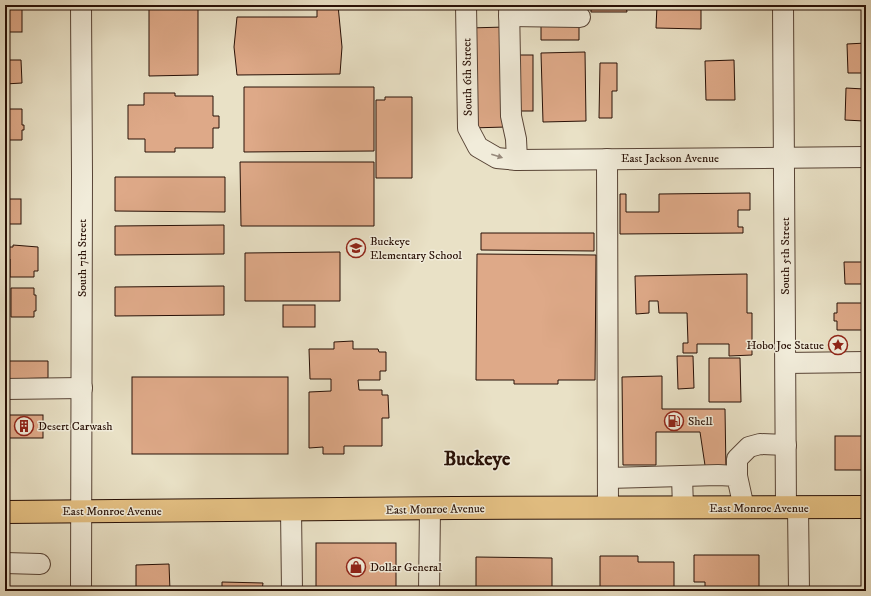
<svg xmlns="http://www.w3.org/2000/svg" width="871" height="596" font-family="'IM FELL DW Pica',serif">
  <rect width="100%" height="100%" fill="#e9e1c6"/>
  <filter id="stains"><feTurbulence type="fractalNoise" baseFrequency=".005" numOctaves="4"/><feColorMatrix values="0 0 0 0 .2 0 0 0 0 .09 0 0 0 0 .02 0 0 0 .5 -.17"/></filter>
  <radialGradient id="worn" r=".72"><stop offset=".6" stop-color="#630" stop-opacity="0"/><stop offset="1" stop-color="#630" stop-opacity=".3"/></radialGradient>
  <g fill="#dea988" stroke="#281006">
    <rect x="5" y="5" width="17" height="27"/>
    <path d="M 149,5 L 198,5 L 198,75 L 149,76 Z"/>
    <path d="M 317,5 L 338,5 L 342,47 L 340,74 L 237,75 L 234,47 L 237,17 L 317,17 Z"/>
    <rect x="528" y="5" width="56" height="5"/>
    <path d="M 591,5 L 626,5 L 627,12 L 591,12 Z"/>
    <path d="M 657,5 L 701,5 L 701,29 L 656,28 Z"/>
    <path d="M 579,22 L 579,40 L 541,40 L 541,23 Z"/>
    <path d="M 505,27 L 506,127 L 470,128 L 469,28 Z"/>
    <path d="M 866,43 L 866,73 L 848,73 L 847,44 Z"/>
    <path d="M 585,52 L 586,121 L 543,122 L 541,53 Z"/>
    <rect x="515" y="55" width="18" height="56"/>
    <path d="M 5,60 L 21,60 L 22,83 L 5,84 Z"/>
    <path d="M 734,60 L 735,100 L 706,100 L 705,61 Z"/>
    <path d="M 600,63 L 617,63 L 617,91 L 612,91 L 612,118 L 599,118 Z"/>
    <path d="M 244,87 L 374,87 L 374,151 L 244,152 Z"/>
    <path d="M 846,88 L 864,89 L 864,121 L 845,120 Z"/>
    <path d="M 144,93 L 175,93 L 175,96 L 213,96 L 213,116 L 219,116 L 219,128 L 213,128 L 213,148 L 175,148 L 175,152 L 145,152 L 145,139 L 128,139 L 128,105 L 144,105 Z"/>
    <path d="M 385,97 L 412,97 L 412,178 L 376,178 L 376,100 L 385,100 Z"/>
    <path d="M 5,109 L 22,109 L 22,125 L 24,125 L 24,130 L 22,130 L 22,140 L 5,140 Z"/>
    <path d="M 240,162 L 374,162 L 374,226 L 241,226 Z"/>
    <path d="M 115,177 L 225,177 L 225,212 L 115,211 Z"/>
    <path d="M 750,193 L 750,210 L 738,210 L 738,227 L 743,227 L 743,233 L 620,234 L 620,194 L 626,194 L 626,212 L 659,212 L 659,194 Z"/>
    <rect x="5" y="199" width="16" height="25"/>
    <path d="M 224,225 L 224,254 L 115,255 L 115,226 Z"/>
    <path d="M 481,233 L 594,233 L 594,251 L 481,250 Z"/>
    <path d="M 13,245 L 38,247 L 38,271 L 34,271 L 34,277 L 10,277 L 10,259 L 5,259 L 5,247 L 13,247 Z"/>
    <path d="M 340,252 L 340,301 L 245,301 L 245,253 Z"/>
    <path d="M 477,254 L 596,255 L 595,380 L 558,380 L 558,384 L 514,384 L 514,380 L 476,380 Z"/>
    <path d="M 844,262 L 866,262 L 866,284 L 845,284 Z"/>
    <path d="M 747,274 L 747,313 L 752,313 L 752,355 L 729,356 L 729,344 L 697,344 L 697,353 L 683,353 L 683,343 L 688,343 L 687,313 L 659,313 L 658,301 L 649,301 L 649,313 L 636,314 L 635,276 Z"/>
    <path d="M 224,286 L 224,315 L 115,316 L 115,287 Z"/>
    <path d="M 11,288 L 34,288 L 34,295 L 36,295 L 36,311 L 34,311 L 34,317 L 11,317 Z"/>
    <path d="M 837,303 L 866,303 L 866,330 L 837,330 L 837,321 L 834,321 L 834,313 L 837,313 Z"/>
    <rect x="283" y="305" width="32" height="22"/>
    <path d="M 353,341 L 353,349 L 378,349 L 379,352 L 386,352 L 386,371 L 380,371 L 380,380 L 358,380 L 359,390 L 382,390 L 382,395 L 388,395 L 389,418 L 382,418 L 382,446 L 344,446 L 344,454 L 323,454 L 323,447 L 309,448 L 309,392 L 331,391 L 331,379 L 310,379 L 309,349 L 334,349 L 334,342 Z"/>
    <path d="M 677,356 L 693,356 L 694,388 L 678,389 Z"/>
    <path d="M 709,358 L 740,358 L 741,402 L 709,402 Z"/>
    <path d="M 5,361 L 48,361 L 48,378 L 5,379 Z"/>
    <path d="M 662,376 L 662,409 L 725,409 L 726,472 L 706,472 L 700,432 L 656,432 L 656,465 L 623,465 L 622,377 Z"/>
    <rect x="132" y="377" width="156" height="77"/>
    <rect x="5" y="415" width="38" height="23"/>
    <rect x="835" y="436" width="31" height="34"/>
    <rect x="316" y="543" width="80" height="48"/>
    <path d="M 694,555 L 759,555 L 759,591 L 705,591 L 705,582 L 694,582 Z"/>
    <path d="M 600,556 L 638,556 L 638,562 L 674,562 L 674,591 L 600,591 Z"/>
    <path d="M 476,557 L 552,558 L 552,591 L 476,591 Z"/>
    <path d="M 169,564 L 170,591 L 136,591 L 136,565 Z"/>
    <path d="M 222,582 L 263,583 L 262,591 L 222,591 Z"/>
  </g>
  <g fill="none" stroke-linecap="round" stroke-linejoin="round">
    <defs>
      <g id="minor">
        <path d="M 81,5 L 82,175 L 81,591"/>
        <path d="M 466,5 L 468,128 L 478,147 L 497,158 L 517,160 L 866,157"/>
        <path d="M 509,5 L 511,116 L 516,139 L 517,160"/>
        <path d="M 783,5 L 786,508"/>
        <path d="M 509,16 L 580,17"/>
        <path d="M 607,159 L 608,508"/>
        <path d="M 786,363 L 866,362"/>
        <path d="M 5,389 L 82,388"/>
        <path d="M 737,476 L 737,459 L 749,447 L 760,444 L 786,445"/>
        <path d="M 608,478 L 682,476"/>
        <path d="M 798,507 L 799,591"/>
        <path d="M 683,508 L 682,476 L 718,475 L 737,476 L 744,508"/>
        <path d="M 291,510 L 292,591"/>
        <path d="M 5,563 L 40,564"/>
        <path d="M 429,591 L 430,509"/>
      </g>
      <path id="major" d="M 5,512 L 454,508 L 866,507"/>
    </defs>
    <use href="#minor" stroke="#584436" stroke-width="22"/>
    <use href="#major" stroke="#281006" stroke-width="24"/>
    <use href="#minor" stroke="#f1ecda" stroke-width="20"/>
    <use href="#major" stroke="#e4c083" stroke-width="22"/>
  </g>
  <defs><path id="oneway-solid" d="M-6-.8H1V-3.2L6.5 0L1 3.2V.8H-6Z"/></defs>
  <use fill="#97897b" href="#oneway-solid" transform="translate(497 156) rotate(18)"/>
  <defs>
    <symbol id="school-ring" viewBox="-11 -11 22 22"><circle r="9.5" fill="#f1ecda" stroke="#8f2418" stroke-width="1.5"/><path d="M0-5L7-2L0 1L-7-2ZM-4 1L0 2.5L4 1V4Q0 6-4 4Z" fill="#8f2418"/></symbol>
    <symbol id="sight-ring" viewBox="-11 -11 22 22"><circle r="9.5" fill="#f1ecda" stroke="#8f2418" stroke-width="1.5"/><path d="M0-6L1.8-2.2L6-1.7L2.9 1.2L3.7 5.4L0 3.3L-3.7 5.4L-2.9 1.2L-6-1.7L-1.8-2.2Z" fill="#8f2418"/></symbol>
    <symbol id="fuel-ring" viewBox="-11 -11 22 22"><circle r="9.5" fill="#f1ecda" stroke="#8f2418" stroke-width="1.5"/><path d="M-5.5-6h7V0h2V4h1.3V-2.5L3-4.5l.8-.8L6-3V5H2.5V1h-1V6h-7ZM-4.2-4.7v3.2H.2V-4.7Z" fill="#8f2418"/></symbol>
    <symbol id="building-ring" viewBox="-11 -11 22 22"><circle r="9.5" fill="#f1ecda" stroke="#8f2418" stroke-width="1.5"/><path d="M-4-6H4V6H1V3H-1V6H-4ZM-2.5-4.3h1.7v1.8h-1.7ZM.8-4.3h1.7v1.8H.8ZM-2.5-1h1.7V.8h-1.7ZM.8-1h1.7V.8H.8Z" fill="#8f2418"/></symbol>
    <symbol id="shop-ring" viewBox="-11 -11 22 22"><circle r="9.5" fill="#f1ecda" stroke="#8f2418" stroke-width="1.5"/><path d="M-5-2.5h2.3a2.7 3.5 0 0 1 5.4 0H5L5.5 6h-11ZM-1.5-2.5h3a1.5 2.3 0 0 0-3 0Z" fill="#8f2418"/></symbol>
  </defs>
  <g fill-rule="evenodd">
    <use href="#school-ring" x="345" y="237" width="22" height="22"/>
    <use href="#sight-ring" x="827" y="334" width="22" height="22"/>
    <use href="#fuel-ring" x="663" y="410" width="22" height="22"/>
    <use href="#building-ring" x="13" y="415" width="22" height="22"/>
    <use href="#shop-ring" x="345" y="556" width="22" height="22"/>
  </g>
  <g text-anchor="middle" stroke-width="3" stroke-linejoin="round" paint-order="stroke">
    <g font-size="12" fill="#281006" stroke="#f1ecda">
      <text transform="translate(467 77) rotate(-91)" y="4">South 6th Street</text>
      <text x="670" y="162">East Jackson Avenue</text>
      <text transform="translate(785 256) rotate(-90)" y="4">South 5th Street</text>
      <text transform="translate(82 258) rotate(-90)" y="4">South 7th Street</text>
      <text x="759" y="512">East Monroe Avenue</text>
      <text transform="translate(435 509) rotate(-1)" y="4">East Monroe Avenue</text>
      <text x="112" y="515">East Monroe Avenue</text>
    </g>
    <g font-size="12" fill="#281006" stroke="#f1ecda" text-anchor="start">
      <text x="370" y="245">Buckeye<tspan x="370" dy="14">Elementary School</tspan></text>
      <text x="824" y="349" text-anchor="end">Hobo Joe Statue</text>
      <text x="688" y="425">Shell</text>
      <text x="38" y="430">Desert Carwash</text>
      <text x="370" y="571">Dollar General</text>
    </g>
    <g font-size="20" font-weight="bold" fill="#281006" stroke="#f1ecda">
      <text x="477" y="465">Buckeye</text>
    </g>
  </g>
  <rect width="871" height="596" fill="none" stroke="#e9e1c6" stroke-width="20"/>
  <rect x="6" y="6" width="859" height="584" fill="none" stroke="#281006" stroke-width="2"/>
  <rect x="10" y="10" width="851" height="576" fill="none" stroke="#281006"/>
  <rect width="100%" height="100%" filter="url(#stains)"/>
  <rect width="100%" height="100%" fill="url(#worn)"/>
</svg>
